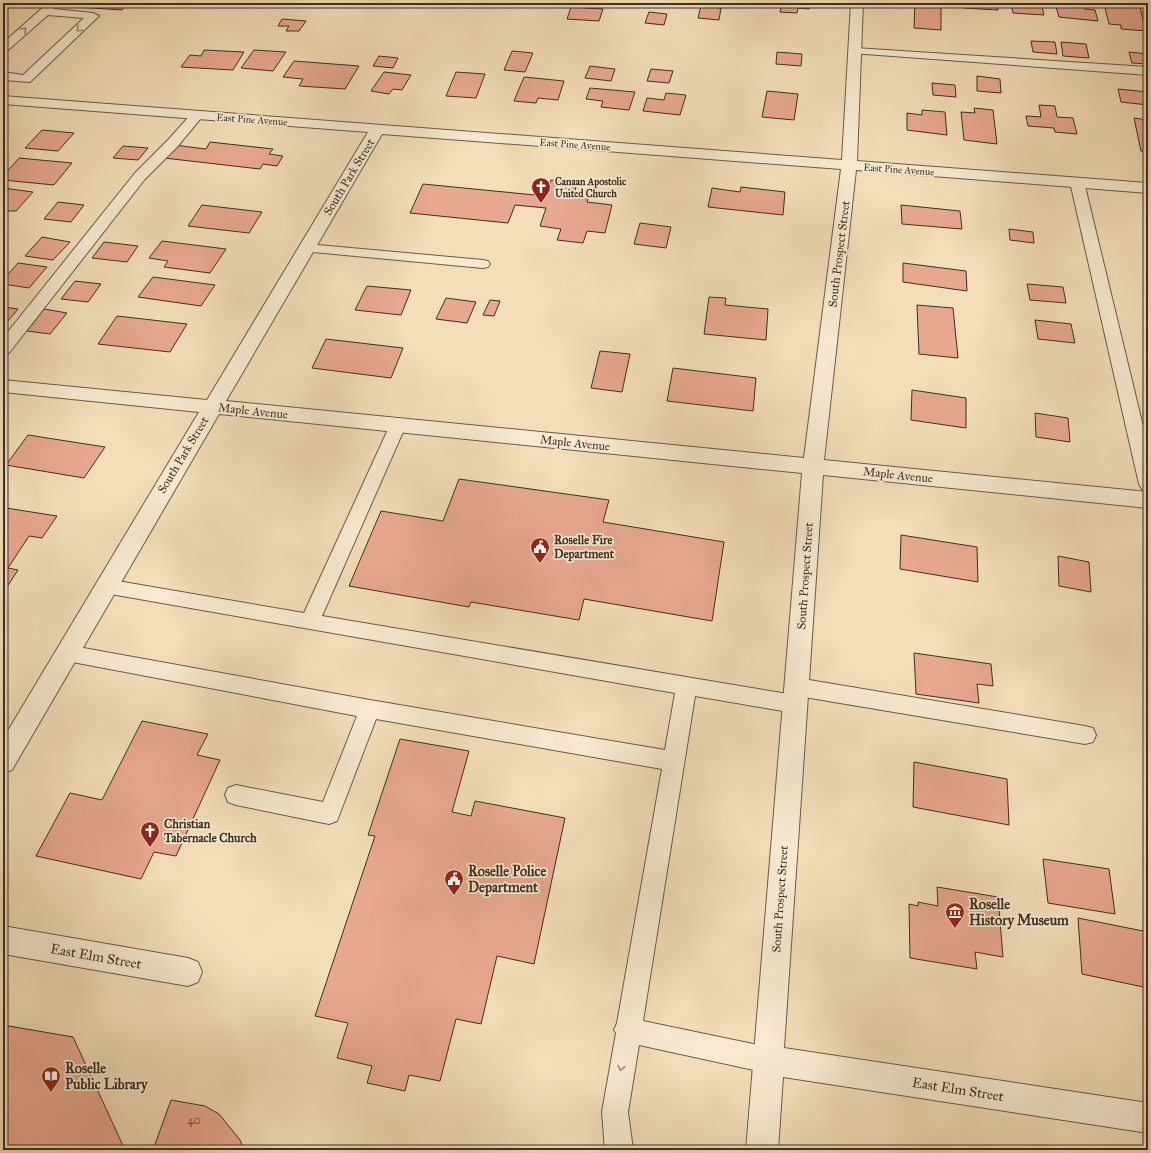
<svg xmlns="http://www.w3.org/2000/svg" width="1151" height="1153" font-family="'IM FELL Great Primer',serif">
  <rect width="100%" height="100%" fill="#f3deb8"/>
  <filter id="stains"><feTurbulence type="fractalNoise" baseFrequency=".005" numOctaves="4"/><feColorMatrix values="0 0 0 0 .2 0 0 0 0 .09 0 0 0 0 .02 0 0 0 .5 -.17"/></filter>
  <radialGradient id="worn" r=".72"><stop offset=".6" stop-color="#630" stop-opacity="0"/><stop offset="1" stop-color="#630" stop-opacity=".3"/></radialGradient>
  <g fill="#e8a890" stroke="#3c2f23">
    <path d="M 80,3 L 129,3 L 122,10 L 77,7 Z"/>
    <path d="M 782,3 L 810,3 L 809,9 L 798,8 L 797,13 L 780,12 Z"/>
    <path d="M 915,3 L 941,3 L 941,30 L 914,28 Z"/>
    <path d="M 964,3 L 997,3 L 998,10 L 964,8 Z"/>
    <path d="M 1011,3 L 1041,3 L 1044,15 L 1013,13 Z"/>
    <path d="M 1055,3 L 1071,3 L 1072,5 L 1084,5 L 1085,9 L 1095,10 L 1098,21 L 1059,17 Z"/>
    <path d="M 1104,4 L 1140,7 L 1146,31 L 1121,29 L 1121,25 L 1109,24 Z"/>
    <path d="M 701,6 L 721,8 L 719,20 L 698,18 Z"/>
    <path d="M 571,7 L 603,9 L 599,21 L 567,19 Z"/>
    <path d="M 649,12 L 667,14 L 664,25 L 645,23 Z"/>
    <path d="M 282,19 L 306,21 L 299,31 L 286,31 L 289,26 L 278,26 Z"/>
    <path d="M 1031,41 L 1055,42 L 1057,54 L 1033,52 Z"/>
    <path d="M 1061,42 L 1086,44 L 1089,58 L 1063,56 Z"/>
    <path d="M 204,50 L 244,52 L 233,70 L 181,67 L 190,55 L 201,56 Z"/>
    <path d="M 254,50 L 286,52 L 273,71 L 241,68 Z"/>
    <path d="M 512,51 L 533,53 L 525,72 L 504,70 Z"/>
    <path d="M 777,52 L 802,54 L 801,66 L 776,64 Z"/>
    <path d="M 1129,52 L 1148,54 L 1148,64 L 1132,63 Z"/>
    <path d="M 379,56 L 398,58 L 393,68 L 373,66 Z"/>
    <path d="M 294,61 L 359,66 L 345,89 L 299,86 L 303,79 L 283,77 Z"/>
    <path d="M 590,66 L 615,69 L 611,81 L 585,78 Z"/>
    <path d="M 651,69 L 673,71 L 669,83 L 647,81 Z"/>
    <path d="M 384,72 L 411,75 L 402,90 L 393,89 L 389,94 L 371,91 Z"/>
    <path d="M 456,72 L 485,74 L 476,98 L 446,96 Z"/>
    <path d="M 977,76 L 1000,79 L 1001,93 L 977,91 Z"/>
    <path d="M 524,77 L 564,81 L 558,100 L 538,98 L 536,103 L 514,101 Z"/>
    <path d="M 932,83 L 955,85 L 956,97 L 933,95 Z"/>
    <path d="M 590,88 L 635,92 L 629,110 L 601,107 L 603,101 L 586,99 Z"/>
    <path d="M 1118,89 L 1148,92 L 1148,105 L 1121,102 Z"/>
    <path d="M 767,91 L 798,94 L 794,120 L 762,117 Z"/>
    <path d="M 666,93 L 686,95 L 680,115 L 643,111 L 647,98 L 664,100 Z"/>
    <path d="M 1039,105 L 1055,106 L 1057,117 L 1073,118 L 1077,134 L 1055,132 L 1054,128 L 1028,126 L 1026,116 L 1041,117 Z"/>
    <path d="M 974,108 L 993,110 L 997,144 L 964,140 L 961,112 L 975,113 Z"/>
    <path d="M 922,110 L 945,112 L 947,135 L 907,130 L 907,113 L 922,115 Z"/>
    <path d="M 1134,118 L 1148,120 L 1148,152 L 1141,151 Z"/>
    <path d="M 42,130 L 74,133 L 58,151 L 25,148 Z"/>
    <path d="M 210,142 L 273,149 L 269,154 L 283,156 L 277,166 L 263,164 L 260,169 L 164,158 L 174,145 L 206,149 Z"/>
    <path d="M 123,146 L 148,148 L 138,160 L 113,158 Z"/>
    <path d="M 19,158 L 72,163 L 54,185 L 3,180 L 3,176 Z"/>
    <path d="M 551,180 L 577,183 L 574,194 L 589,196 L 587,202 L 612,205 L 605,233 L 587,231 L 583,243 L 557,240 L 561,229 L 540,226 L 546,208 L 515,205 L 508,223 L 410,213 L 423,184 L 545,196 Z"/>
    <path d="M 741,187 L 785,192 L 783,215 L 708,207 L 712,188 L 740,192 Z"/>
    <path d="M 3,188 L 33,192 L 16,211 L 3,211 Z"/>
    <path d="M 58,202 L 84,205 L 71,222 L 44,219 Z"/>
    <path d="M 202,205 L 262,212 L 249,233 L 188,226 Z"/>
    <path d="M 901,205 L 960,211 L 962,229 L 902,224 Z"/>
    <path d="M 640,223 L 671,227 L 666,248 L 634,244 Z"/>
    <path d="M 1009,229 L 1033,232 L 1034,243 L 1010,240 Z"/>
    <path d="M 42,237 L 70,242 L 53,260 L 25,256 Z"/>
    <path d="M 162,241 L 226,249 L 210,273 L 164,267 L 168,261 L 149,258 Z"/>
    <path d="M 104,242 L 138,246 L 127,262 L 92,258 Z"/>
    <path d="M 18,263 L 47,267 L 29,288 L 3,284 L 3,280 Z"/>
    <path d="M 903,263 L 966,271 L 967,291 L 903,282 Z"/>
    <path d="M 153,277 L 215,285 L 201,306 L 138,297 Z"/>
    <path d="M 75,281 L 101,284 L 88,302 L 61,299 Z"/>
    <path d="M 1027,284 L 1063,287 L 1066,303 L 1030,300 Z"/>
    <path d="M 367,286 L 411,290 L 401,315 L 355,310 Z"/>
    <path d="M 709,297 L 726,298 L 725,305 L 768,309 L 766,340 L 704,334 Z"/>
    <path d="M 446,298 L 476,302 L 467,323 L 436,319 Z"/>
    <path d="M 490,300 L 500,301 L 494,316 L 483,315 Z"/>
    <path d="M 917,305 L 953,308 L 958,358 L 919,354 Z"/>
    <path d="M 3,307 L 18,309 L 3,327 Z"/>
    <path d="M 44,309 L 67,313 L 50,334 L 27,331 Z"/>
    <path d="M 117,316 L 187,324 L 170,352 L 98,344 Z"/>
    <path d="M 1035,320 L 1071,324 L 1075,343 L 1038,339 Z"/>
    <path d="M 326,339 L 403,348 L 391,378 L 312,368 Z"/>
    <path d="M 600,351 L 630,354 L 622,392 L 591,388 Z"/>
    <path d="M 673,368 L 756,378 L 753,411 L 667,401 Z"/>
    <path d="M 912,390 L 966,398 L 966,428 L 911,420 Z"/>
    <path d="M 1035,413 L 1068,418 L 1070,442 L 1036,437 Z"/>
    <path d="M 28,435 L 105,447 L 84,478 L 6,465 Z"/>
    <path d="M 459,479 L 609,500 L 603,522 L 724,542 L 712,621 L 584,599 L 579,620 L 471,602 L 469,607 L 349,586 L 381,511 L 443,521 Z"/>
    <path d="M 6,508 L 57,516 L 42,538 L 29,536 L 8,568 L 18,570 L 3,593 L 3,511 Z"/>
    <path d="M 901,535 L 977,547 L 978,582 L 900,569 Z"/>
    <path d="M 1058,556 L 1089,562 L 1091,592 L 1059,586 Z"/>
    <path d="M 914,653 L 991,664 L 993,686 L 977,684 L 979,703 L 916,694 Z"/>
    <path d="M 142,721 L 208,734 L 197,755 L 220,760 L 176,856 L 154,852 L 141,879 L 36,856 L 70,793 L 102,800 Z"/>
    <path d="M 400,739 L 469,751 L 452,812 L 471,816 L 475,801 L 565,818 L 534,964 L 497,956 L 481,1024 L 456,1019 L 440,1081 L 409,1075 L 405,1091 L 367,1083 L 372,1066 L 337,1058 L 348,1023 L 315,1016 L 375,836 L 368,835 Z"/>
    <path d="M 914,762 L 1007,779 L 1009,825 L 913,807 Z"/>
    <path d="M 1043,859 L 1109,869 L 1115,914 L 1048,903 Z"/>
    <path d="M 937,887 L 998,897 L 1003,957 L 975,952 L 977,969 L 910,958 L 909,904 L 918,906 L 918,902 L 938,906 Z"/>
    <path d="M 1078,918 L 1148,932 L 1148,988 L 1082,974 Z"/>
    <path d="M 3,1025 L 73,1037 L 125,1150 L 3,1150 Z"/>
    <path d="M 171,1100 L 205,1106 L 219,1114 L 240,1140 L 244,1150 L 153,1150 Z"/>
  </g>
  <g fill="none" stroke-linecap="round" stroke-linejoin="round">
    <defs>
      <g id="service">
        <path d="M 3,3 L 10,3 L 7,7 L 3,8 Z"/>
        <path d="M 48,3 L 59,3 L 54,9 L 93,13 L 99,16 L 30,82 L 3,80 L 3,72 L 23,75 L 84,18 L 48,15 L 7,51 L 3,52 L 3,43 Z"/>
        <path d="M 855,48 L 1148,67 L 1148,75 L 851,53 L 849,51 L 851,49 Z"/>
        <path d="M 197,111 L 201,112 L 203,115 L 201,118 L 178,146 L 145,179 L 9,353 L 3,354 L 3,338 L 135,173 L 168,140 L 193,112 Z"/>
        <path d="M 1077,178 L 1082,179 L 1084,182 L 1148,447 L 1148,491 L 1142,489 L 1139,484 L 1070,182 L 1072,179 Z"/>
        <path d="M 307,244 L 483,260 L 488,261 L 490,264 L 488,267 L 483,268 L 302,251 L 300,248 L 302,245 Z"/>
        <path d="M 398,419 L 404,421 L 406,425 L 322,616 L 794,695 L 790,693 L 787,687 L 790,681 L 797,678 L 1085,726 L 1093,728 L 1096,735 L 1093,742 L 1085,744 L 798,696 L 802,698 L 805,704 L 802,710 L 795,713 L 695,696 L 643,1021 L 768,1047 L 777,1051 L 781,1060 L 777,1069 L 768,1073 L 639,1045 L 628,1112 L 633,1150 L 605,1150 L 602,1112 L 616,1033 L 614,1030 L 617,1023 L 662,769 L 376,719 L 337,821 L 329,824 L 236,805 L 228,802 L 225,795 L 228,788 L 236,785 L 323,802 L 357,716 L 67,661 L 60,659 L 57,653 L 60,647 L 67,645 L 370,700 L 665,750 L 675,693 L 99,592 L 96,587 L 99,582 L 106,579 L 304,613 L 390,425 L 392,421 Z"/>
      </g>
      <g id="minor">
        <path d="M 851,3 L 863,3 L 857,161 L 1148,183 L 1148,193 L 856,170 L 824,460 L 1148,492 L 1148,508 L 823,475 L 784,1048 L 1148,1103 L 1148,1133 L 783,1077 L 778,1150 L 746,1150 L 802,473 L 219,414 L 12,770 L 3,773 L 3,739 L 199,412 L 3,392 L 3,380 L 207,400 L 368,132 L 3,104 L 3,96 L 842,160 ZM 382,134 L 841,169 L 804,458 L 226,401 Z"/>
        <path d="M 3,926 L 188,958 L 198,962 L 202,972 L 198,982 L 188,986 L 3,954 Z"/>
      </g>
    </defs>
    <use href="#service" stroke="#6a5b48" stroke-width="2"/>
    <use href="#minor" stroke="#6a5b48" stroke-width="2"/>
    <use href="#service" fill="#f7ead1" fill-rule="evenodd"/>
    <use href="#minor" fill="#f7ead1" fill-rule="evenodd"/>
  </g>
  <defs><path id="oneway-chevron" d="M-2-3.5L2.5 0L-2 3.5" fill="none" stroke-width="1.6" stroke-linecap="round" stroke-linejoin="round"/></defs>
  <g stroke="#9a8c7a">
    <use href="#oneway-chevron" transform="translate(79 29) rotate(137)"/>
    <use href="#oneway-chevron" transform="translate(24 30) rotate(-43)"/>
    <use href="#oneway-chevron" transform="translate(621 1068) rotate(99)"/>
  </g>
  <defs>
    <symbol id="church-pin" viewBox="-11 -11 22 30"><path d="M0 17L-7.5 6A9.5 9.5 0 1 1 7.5 6Z" fill="#8f2418" stroke="#f7ead1"/><path d="M-1.2-6h2.4v3.5h3.3v2.4h-3.3V6h-2.4V-.1h-3.3v-2.4h3.3Z" fill="#fff"/></symbol>
    <symbol id="civic-pin" viewBox="-11 -11 22 30"><path d="M0 17L-7.5 6A9.5 9.5 0 1 1 7.5 6Z" fill="#8f2418" stroke="#f7ead1"/><path d="M-.6-6.5H3V-4.5H.6V-3L4-1V1h2V6H-6V1h2V-1L-.6-3ZM-1.2 2.5V6h2.4V2.5Z" fill="#fff"/></symbol>
    <symbol id="museum-pin" viewBox="-11 -11 22 30"><path d="M0 17L-7.5 6A9.5 9.5 0 1 1 7.5 6Z" fill="#8f2418" stroke="#f7ead1"/><path d="M0-6L6-3V-2H-6V-3ZM-5-1h2V3h-2ZM-1-1h2V3h-2ZM3-1h2V3H3ZM-6 4H6V6H-6Z" fill="#fff"/></symbol>
    <symbol id="library-pin" viewBox="-11 -11 22 30"><path d="M0 17L-7.5 6A9.5 9.5 0 1 1 7.5 6Z" fill="#8f2418" stroke="#f7ead1"/><path d="M-6-4Q-3-5.5-.7-3.5V5Q-3 3-6 4ZM6-4Q3-5.5 .7-3.5V5Q3 3 6 4Z" fill="#fff"/></symbol>
  </defs>
  <g fill-rule="evenodd">
    <use href="#church-pin" x="530" y="176" width="22" height="30"/>
    <use href="#civic-pin" x="529" y="536" width="22" height="30"/>
    <use href="#church-pin" x="139" y="820" width="22" height="30"/>
    <use href="#civic-pin" x="443" y="868" width="22" height="30"/>
    <use href="#museum-pin" x="944" y="901" width="22" height="30"/>
    <use href="#library-pin" x="40" y="1065" width="22" height="30"/>
  </g>
  <g text-anchor="middle" stroke-width="3.5" stroke-linejoin="round" paint-order="stroke">
    <g font-size="10" fill="#3c2f23" stroke="#f7ead1">
      <text transform="translate(252 119) rotate(4)" y="4">East Pine Avenue</text>
      <text transform="translate(575 144) rotate(4)" y="4">East Pine Avenue</text>
      <text transform="translate(899 169) rotate(4)" y="4">East Pine Avenue</text>
    </g>
    <g font-size="10" font-weight="bold" fill="#3c2f23" stroke="#f7ead1" text-anchor="start">
      <text x="555" y="185">Canaan Apostolic<tspan x="555" dy="12">United Church</tspan></text>
    </g>
    <g font-size="12" fill="#3c2f23" stroke="#f7ead1">
      <text transform="translate(349 177) rotate(-59)" y="4">South Park Street</text>
      <text transform="translate(839 254) rotate(-83)" y="4">South Prospect Street</text>
      <text transform="translate(253 411) rotate(6)" y="4">Maple Avenue</text>
      <text transform="translate(575 443) rotate(6)" y="4">Maple Avenue</text>
      <text transform="translate(183 455) rotate(-59)" y="4">South Park Street</text>
      <text transform="translate(898 475) rotate(6)" y="4">Maple Avenue</text>
      <text transform="translate(805 576) rotate(-86)" y="4">South Prospect Street</text>
      <text transform="translate(780 899) rotate(-86)" y="4">South Prospect Street</text>
    </g>
    <g font-size="12" font-weight="bold" fill="#3c2f23" stroke="#f7ead1" text-anchor="start">
      <text x="554" y="544">Roselle Fire<tspan x="554" dy="14">Department</tspan></text>
      <text x="164" y="828">Christian<tspan x="164" dy="14">Tabernacle Church</tspan></text>
    </g>
    <g font-size="12" fill="#674d3e">
      <text x="194" y="1124">40</text>
    </g>
    <g font-size="14" font-weight="bold" fill="#3c2f23" stroke="#f7ead1" text-anchor="start">
      <text x="468" y="876">Roselle Police<tspan x="468" dy="16">Department</tspan></text>
      <text x="969" y="909">Roselle<tspan x="969" dy="16">History Museum</tspan></text>
      <text x="65" y="1073">Roselle<tspan x="65" dy="16">Public Library</tspan></text>
    </g>
    <g font-size="14" fill="#3c2f23" stroke="#f7ead1">
      <text transform="translate(96 956) rotate(10)" y="5">East Elm Street</text>
      <text transform="translate(958 1089) rotate(9)" y="5">East Elm Street</text>
    </g>
  </g>
  <rect width="1151" height="1153" fill="none" stroke="#f3deb8" stroke-width="16"/>
  <rect x="4" y="4" width="1143" height="1145" fill="none" stroke="#3c2f23" stroke-width="2"/>
  <rect x="8" y="8" width="1135" height="1137" fill="none" stroke="#3c2f23"/>
  <rect width="100%" height="100%" filter="url(#stains)"/>
  <rect width="100%" height="100%" fill="url(#worn)"/>
</svg>
